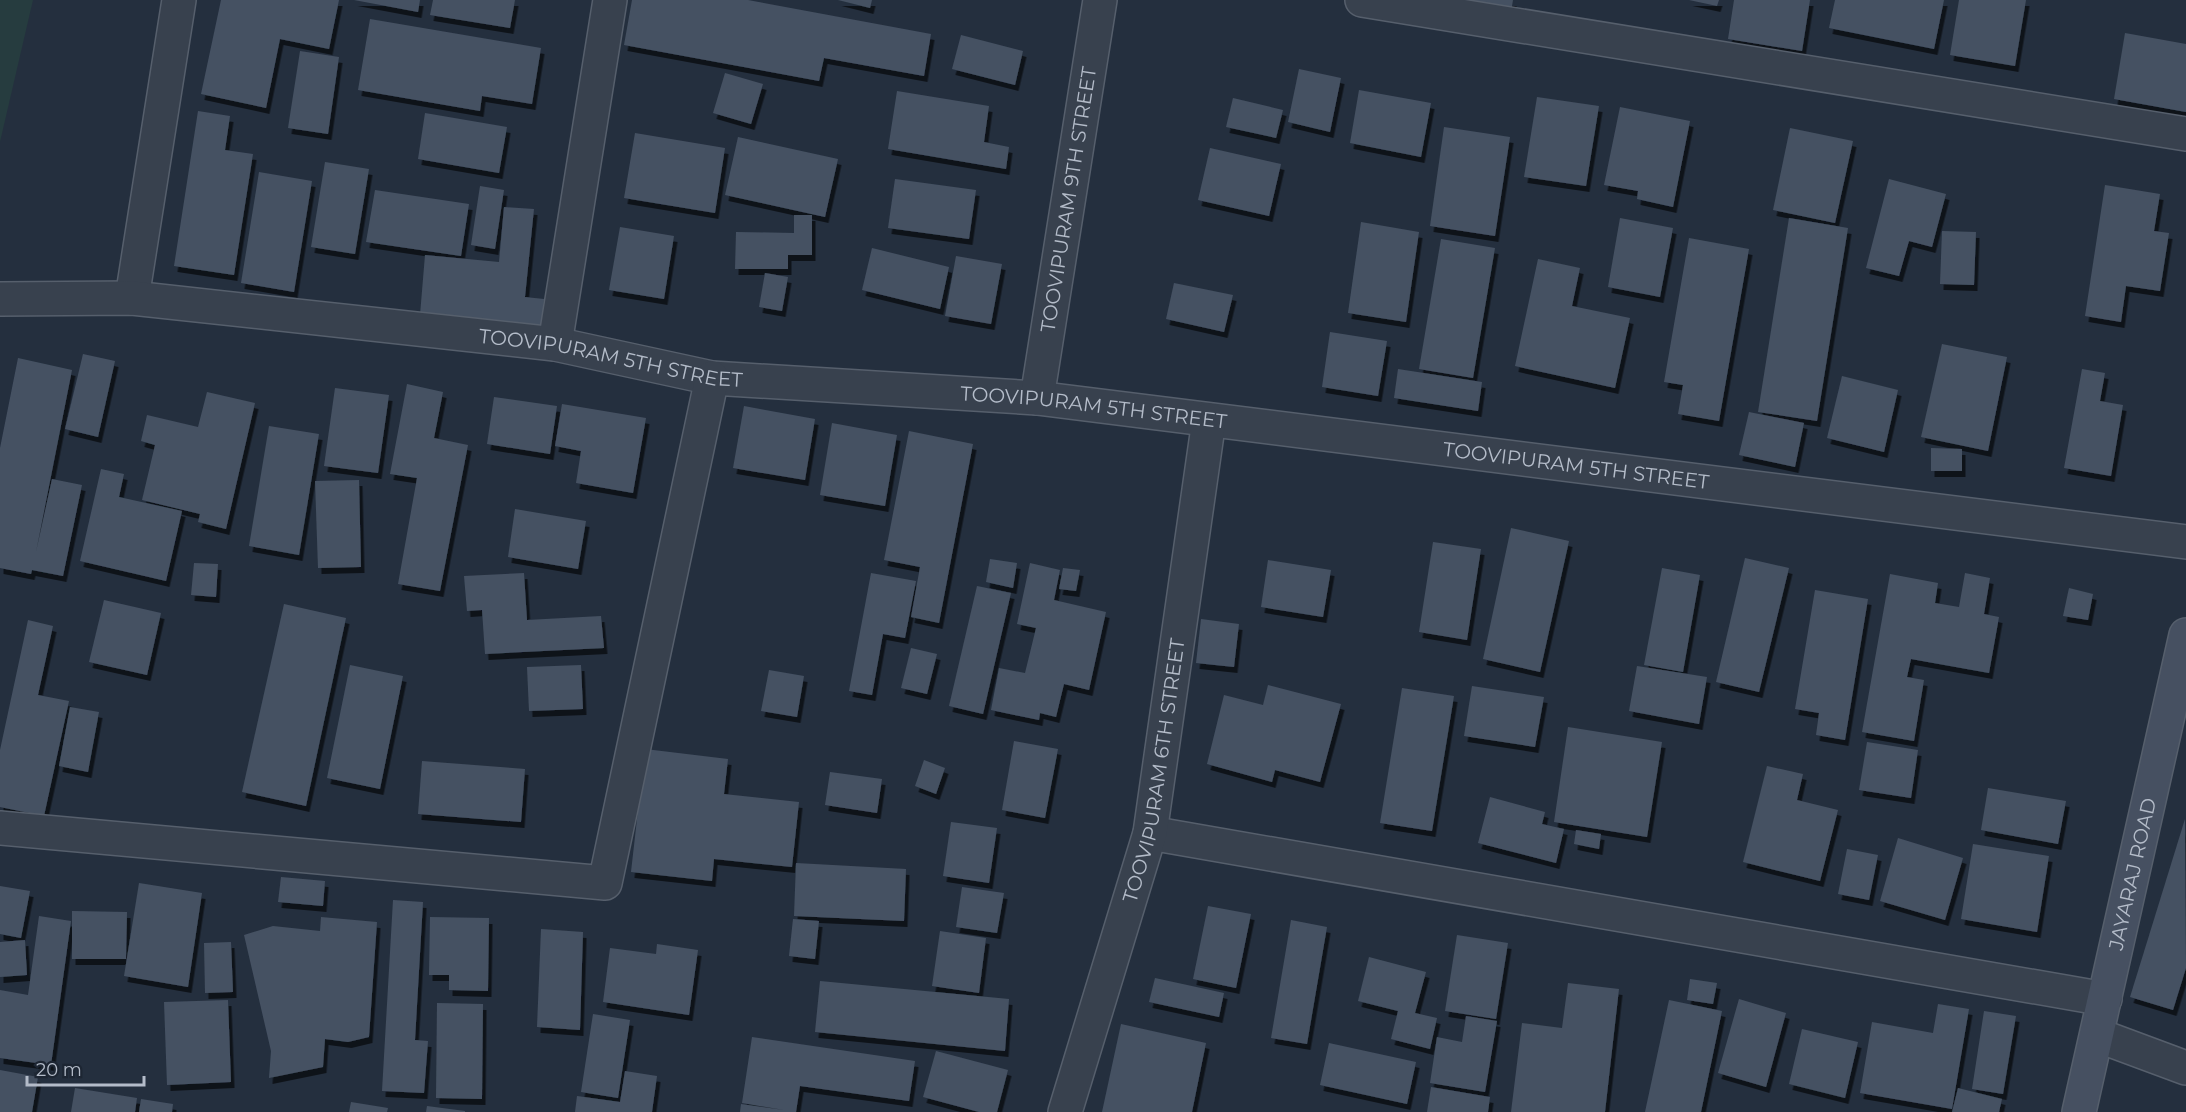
<svg xmlns="http://www.w3.org/2000/svg" width="2186" height="1112" font-family="Montserrat,sans-serif">
  <defs>
    <filter id="shadow"><feDropShadow dx="3.5" dy="6" stdDeviation="0" flood-color="#0009"/></filter>
  </defs>
  <rect width="100%" height="100%" fill="#242f3e"/>
  <path fill="#263c3f" d="M 0,0 L 33,0 L 0,142 Z"/>
  <g fill="#455162" filter="url(#shadow)">
    <path d="M 221,0 L 339,0 L 329,49 L 280,39 L 266,108 L 201,94 Z"/>
    <path d="M 354,0 L 420,0 L 418,12 Z"/>
    <path d="M 433,0 L 515,0 L 510,28 L 430,15 Z"/>
    <path d="M 632,0 L 748,0 L 931,34 L 924,76 L 824,58 L 819,81 L 624,45 Z"/>
    <path d="M 838,0 L 872,0 L 870,8 Z"/>
    <path d="M 1461,0 L 1513,0 L 1511,12 Z"/>
    <path d="M 1689,0 L 1719,0 L 1717,6 Z"/>
    <path d="M 1734,0 L 1810,0 L 1802,51 L 1728,39 Z"/>
    <path d="M 1835,0 L 1944,0 L 1934,49 L 1829,28 Z"/>
    <path d="M 1959,0 L 2026,0 L 2015,66 L 1950,55 Z"/>
    <path d="M 370,19 L 541,48 L 532,104 L 482,96 L 480,111 L 358,90 Z"/>
    <path d="M 2125,33 L 2186,44 L 2186,112 L 2114,99 Z"/>
    <path d="M 961,35 L 1023,51 L 1015,85 L 952,69 Z"/>
    <path d="M 300,51 L 339,57 L 328,134 L 288,128 Z"/>
    <path d="M 1299,69 L 1341,78 L 1330,132 L 1288,122 Z"/>
    <path d="M 725,73 L 763,84 L 751,124 L 713,113 Z"/>
    <path d="M 1359,90 L 1431,103 L 1421,157 L 1350,143 Z"/>
    <path d="M 897,91 L 989,106 L 984,142 L 1009,147 L 1006,169 L 888,149 Z"/>
    <path d="M 1537,97 L 1599,106 L 1586,186 L 1524,177 Z"/>
    <path d="M 1233,98 L 1283,110 L 1276,138 L 1226,127 Z"/>
    <path d="M 1620,107 L 1690,121 L 1673,207 L 1637,199 L 1638,191 L 1604,185 Z"/>
    <path d="M 198,111 L 230,116 L 225,150 L 253,154 L 234,275 L 174,266 Z"/>
    <path d="M 425,113 L 507,127 L 499,173 L 418,159 Z"/>
    <path d="M 1444,127 L 1510,137 L 1495,236 L 1430,226 Z"/>
    <path d="M 1790,128 L 1853,141 L 1835,223 L 1773,210 Z"/>
    <path d="M 635,133 L 725,148 L 715,213 L 624,198 Z"/>
    <path d="M 738,137 L 838,159 L 825,217 L 725,195 Z"/>
    <path d="M 1210,148 L 1281,164 L 1269,216 L 1198,200 Z"/>
    <path d="M 325,162 L 369,169 L 355,254 L 311,247 Z"/>
    <path d="M 259,172 L 312,181 L 294,292 L 241,283 Z"/>
    <path d="M 895,179 L 976,190 L 969,239 L 888,228 Z"/>
    <path d="M 1889,179 L 1946,194 L 1932,247 L 1909,241 L 1899,276 L 1866,268 Z"/>
    <path d="M 2105,185 L 2160,194 L 2154,231 L 2169,233 L 2160,291 L 2126,286 L 2121,322 L 2085,316 Z"/>
    <path d="M 480,186 L 504,190 L 495,249 L 471,245 Z"/>
    <path d="M 375,190 L 469,204 L 461,256 L 366,242 Z"/>
    <path d="M 504,207 L 534,209 L 525,297 L 544,299 L 542,327 L 420,315 L 425,255 L 499,262 Z"/>
    <path d="M 794,215 L 812,215 L 812,255 L 788,255 L 788,269 L 735,269 L 736,232 L 794,233 Z"/>
    <path d="M 1620,218 L 1673,228 L 1660,297 L 1608,287 Z"/>
    <path d="M 1789,218 L 1848,228 L 1817,421 L 1758,412 Z"/>
    <path d="M 1361,222 L 1419,232 L 1406,322 L 1348,313 Z"/>
    <path d="M 620,227 L 674,236 L 664,299 L 609,290 Z"/>
    <path d="M 1942,231 L 1976,232 L 1974,285 L 1940,284 Z"/>
    <path d="M 1689,238 L 1749,249 L 1719,421 L 1678,414 L 1683,385 L 1664,382 Z"/>
    <path d="M 1441,239 L 1495,248 L 1473,378 L 1419,369 Z"/>
    <path d="M 872,248 L 949,267 L 940,309 L 862,290 Z"/>
    <path d="M 956,256 L 1002,264 L 991,324 L 945,316 Z"/>
    <path d="M 1538,259 L 1580,268 L 1572,306 L 1630,318 L 1615,388 L 1515,366 Z"/>
    <path d="M 765,273 L 788,277 L 782,311 L 759,307 Z"/>
    <path d="M 1174,283 L 1233,295 L 1224,332 L 1166,319 Z"/>
    <path d="M 1330,332 L 1387,341 L 1378,396 L 1322,387 Z"/>
    <path d="M 1942,344 L 2007,357 L 1988,451 L 1921,437 Z"/>
    <path d="M 83,354 L 115,361 L 98,437 L 65,429 Z"/>
    <path d="M 18,358 L 72,370 L 36,552 L 52,479 L 82,485 L 63,576 L 32,570 L 31,574 L 0,568 L 0,448 Z"/>
    <path d="M 1398,369 L 1482,382 L 1478,411 L 1394,398 Z"/>
    <path d="M 2082,369 L 2105,373 L 2100,401 L 2123,405 L 2111,476 L 2064,468 Z"/>
    <path d="M 1842,376 L 1898,390 L 1884,452 L 1827,438 Z"/>
    <path d="M 407,384 L 443,392 L 434,438 L 468,445 L 440,591 L 398,584 L 417,478 L 390,474 Z"/>
    <path d="M 335,388 L 389,395 L 378,473 L 324,466 Z"/>
    <path d="M 207,392 L 255,403 L 226,529 L 198,522 L 200,514 L 142,500 L 155,445 L 141,441 L 147,415 L 198,427 Z"/>
    <path d="M 494,397 L 557,406 L 550,454 L 487,444 Z"/>
    <path d="M 562,404 L 646,418 L 633,493 L 576,483 L 581,451 L 555,446 Z"/>
    <path d="M 744,406 L 815,419 L 805,480 L 733,468 Z"/>
    <path d="M 1749,412 L 1804,423 L 1795,467 L 1739,455 Z"/>
    <path d="M 832,423 L 897,435 L 885,506 L 820,495 Z"/>
    <path d="M 269,426 L 319,434 L 299,555 L 249,546 Z"/>
    <path d="M 909,431 L 973,444 L 939,623 L 911,617 L 920,567 L 884,560 Z"/>
    <path d="M 1931,448 L 1962,449 L 1962,471 L 1931,471 Z"/>
    <path d="M 101,469 L 124,474 L 119,497 L 182,511 L 166,581 L 80,561 Z"/>
    <path d="M 359,480 L 361,567 L 318,568 L 315,481 Z"/>
    <path d="M 515,509 L 586,521 L 578,569 L 508,557 Z"/>
    <path d="M 1511,528 L 1569,541 L 1540,672 L 1483,659 Z"/>
    <path d="M 1433,542 L 1481,549 L 1467,640 L 1419,632 Z"/>
    <path d="M 1745,558 L 1789,568 L 1759,692 L 1716,682 Z"/>
    <path d="M 990,559 L 1017,563 L 1013,588 L 986,582 Z"/>
    <path d="M 1268,560 L 1331,570 L 1323,617 L 1261,607 Z"/>
    <path d="M 194,563 L 218,564 L 216,597 L 191,595 Z"/>
    <path d="M 1030,563 L 1060,570 L 1054,600 L 1106,612 L 1089,690 L 1064,684 L 1056,717 L 1040,713 L 1039,720 L 991,710 L 999,668 L 1025,673 L 1036,628 L 1017,624 Z"/>
    <path d="M 1063,568 L 1080,570 L 1076,591 L 1059,589 Z"/>
    <path d="M 1662,568 L 1700,575 L 1683,672 L 1644,665 Z"/>
    <path d="M 524,573 L 527,620 L 601,616 L 604,648 L 485,654 L 482,610 L 467,611 L 464,576 Z"/>
    <path d="M 871,573 L 916,581 L 905,638 L 883,634 L 872,695 L 849,691 Z"/>
    <path d="M 1965,573 L 1990,578 L 1984,614 L 1999,617 L 1989,673 L 1911,659 L 1907,677 L 1924,680 L 1914,741 L 1862,732 L 1890,574 L 1938,583 L 1935,603 L 1959,607 Z"/>
    <path d="M 977,586 L 1011,593 L 983,714 L 949,706 Z"/>
    <path d="M 2069,588 L 2093,594 L 2088,620 L 2063,616 Z"/>
    <path d="M 1815,590 L 1868,599 L 1845,740 L 1816,735 L 1819,713 L 1795,709 Z"/>
    <path d="M 104,600 L 161,613 L 147,675 L 89,662 Z"/>
    <path d="M 284,604 L 346,618 L 306,806 L 242,792 Z"/>
    <path d="M 1201,619 L 1239,624 L 1234,667 L 1196,663 Z"/>
    <path d="M 28,620 L 53,626 L 38,695 L 69,701 L 44,816 L 0,807 L 0,750 Z"/>
    <path d="M 911,648 L 937,654 L 927,694 L 901,688 Z"/>
    <path d="M 350,665 L 403,676 L 380,789 L 327,778 Z"/>
    <path d="M 581,665 L 583,709 L 529,711 L 527,667 Z"/>
    <path d="M 1637,666 L 1707,677 L 1699,724 L 1629,711 Z"/>
    <path d="M 769,670 L 804,676 L 797,717 L 761,711 Z"/>
    <path d="M 1268,685 L 1341,704 L 1320,782 L 1275,770 L 1272,782 L 1207,764 L 1224,695 L 1263,705 Z"/>
    <path d="M 1472,686 L 1544,697 L 1535,747 L 1464,736 Z"/>
    <path d="M 1402,688 L 1454,696 L 1432,831 L 1380,823 Z"/>
    <path d="M 70,707 L 99,712 L 88,772 L 59,766 Z"/>
    <path d="M 1568,727 L 1662,742 L 1647,837 L 1554,822 Z"/>
    <path d="M 1014,741 L 1058,749 L 1045,818 L 1002,810 Z"/>
    <path d="M 1867,742 L 1918,750 L 1911,798 L 1859,790 Z"/>
    <path d="M 645,749 L 728,759 L 724,794 L 799,802 L 792,867 L 714,859 L 712,881 L 631,872 Z"/>
    <path d="M 924,760 L 945,768 L 936,794 L 915,786 Z"/>
    <path d="M 422,761 L 525,769 L 521,822 L 418,814 Z"/>
    <path d="M 1767,766 L 1803,774 L 1797,800 L 1838,810 L 1820,881 L 1743,862 Z"/>
    <path d="M 830,772 L 882,779 L 877,813 L 825,805 Z"/>
    <path d="M 1988,788 L 2066,801 L 2058,844 L 1981,830 Z"/>
    <path d="M 1490,797 L 1545,812 L 1542,824 L 1564,829 L 1556,863 L 1478,843 Z"/>
    <path d="M 2185,819 L 2186,968 L 2173,1010 L 2130,997 Z"/>
    <path d="M 951,822 L 997,828 L 989,883 L 943,876 Z"/>
    <path d="M 1576,830 L 1601,834 L 1599,849 L 1574,844 Z"/>
    <path d="M 1898,838 L 1963,858 L 1945,920 L 1880,901 Z"/>
    <path d="M 1973,844 L 2049,856 L 2037,932 L 1961,919 Z"/>
    <path d="M 1847,849 L 1878,855 L 1869,900 L 1838,894 Z"/>
    <path d="M 796,863 L 906,869 L 904,921 L 794,916 Z"/>
    <path d="M 281,877 L 325,881 L 323,906 L 278,902 Z"/>
    <path d="M 139,883 L 202,893 L 188,987 L 124,976 Z"/>
    <path d="M 0,886 L 30,891 L 21,938 L 0,934 Z"/>
    <path d="M 962,887 L 1004,893 L 997,933 L 956,927 Z"/>
    <path d="M 393,900 L 423,902 L 415,1040 L 428,1041 L 424,1093 L 382,1091 Z"/>
    <path d="M 1208,906 L 1251,914 L 1236,988 L 1193,979 Z"/>
    <path d="M 72,911 L 127,912 L 126,959 L 72,959 Z"/>
    <path d="M 39,916 L 71,921 L 51,1065 L 0,1058 L 0,990 L 28,995 Z"/>
    <path d="M 321,917 L 377,922 L 369,1037 L 348,1042 L 325,1039 L 323,1067 L 269,1078 L 271,1051 L 244,935 L 273,926 L 320,931 Z"/>
    <path d="M 430,917 L 489,918 L 488,991 L 449,990 L 449,975 L 429,975 Z"/>
    <path d="M 793,919 L 819,921 L 815,959 L 789,956 Z"/>
    <path d="M 1291,920 L 1327,927 L 1307,1044 L 1271,1038 Z"/>
    <path d="M 541,929 L 583,932 L 580,1030 L 537,1027 Z"/>
    <path d="M 940,931 L 986,938 L 979,993 L 932,986 Z"/>
    <path d="M 1457,935 L 1508,943 L 1496,1019 L 1445,1011 Z"/>
    <path d="M 25,940 L 27,975 L 0,977 L 0,942 Z"/>
    <path d="M 231,942 L 233,992 L 205,993 L 204,943 Z"/>
    <path d="M 657,944 L 698,950 L 689,1015 L 603,1002 L 610,948 L 656,954 Z"/>
    <path d="M 1369,957 L 1426,972 L 1415,1013 L 1437,1018 L 1430,1049 L 1391,1039 L 1398,1011 L 1358,1001 Z"/>
    <path d="M 1155,978 L 1224,993 L 1219,1017 L 1149,1002 Z"/>
    <path d="M 1690,979 L 1717,983 L 1713,1004 L 1687,1000 Z"/>
    <path d="M 820,981 L 1009,999 L 1005,1051 L 815,1032 Z"/>
    <path d="M 1568,983 L 1619,989 L 1605,1112 L 1511,1112 L 1522,1023 L 1562,1028 Z"/>
    <path d="M 1739,999 L 1786,1013 L 1766,1087 L 1718,1073 Z"/>
    <path d="M 228,1000 L 231,1082 L 167,1085 L 164,1002 Z"/>
    <path d="M 1669,1000 L 1722,1011 L 1701,1112 L 1645,1112 Z"/>
    <path d="M 437,1003 L 483,1004 L 482,1099 L 436,1098 Z"/>
    <path d="M 1938,1004 L 1969,1009 L 1952,1109 L 1860,1093 L 1872,1022 L 1933,1033 Z"/>
    <path d="M 1984,1011 L 2016,1016 L 2003,1094 L 1972,1089 Z"/>
    <path d="M 593,1014 L 630,1020 L 618,1098 L 581,1092 Z"/>
    <path d="M 1466,1016 L 1497,1021 L 1485,1092 L 1430,1083 L 1437,1037 L 1462,1042 Z"/>
    <path d="M 1121,1024 L 1206,1043 L 1192,1112 L 1102,1112 Z"/>
    <path d="M 1802,1029 L 1858,1042 L 1845,1098 L 1789,1084 Z"/>
    <path d="M 752,1037 L 915,1061 L 909,1101 L 800,1086 L 796,1112 L 740,1112 L 741,1104 L 784,1110 L 742,1103 Z"/>
    <path d="M 1329,1043 L 1416,1062 L 1407,1104 L 1320,1085 Z"/>
    <path d="M 936,1051 L 1008,1070 L 997,1112 L 979,1112 L 923,1097 Z"/>
    <path d="M 0,1070 L 38,1077 L 32,1112 L 0,1112 Z"/>
    <path d="M 625,1071 L 657,1076 L 652,1112 L 575,1112 L 577,1096 L 620,1102 Z"/>
    <path d="M 1431,1087 L 1490,1097 L 1488,1112 L 1427,1112 Z"/>
    <path d="M 75,1088 L 137,1098 L 135,1112 L 71,1112 Z"/>
    <path d="M 1958,1088 L 2002,1099 L 1999,1112 L 1952,1112 Z"/>
    <path d="M 141,1099 L 173,1104 L 172,1112 L 139,1112 Z"/>
    <path d="M 351,1102 L 388,1108 L 387,1112 L 349,1112 Z"/>
    <path d="M 427,1106 L 465,1111 L 465,1112 L 426,1112 Z"/>
  </g>
  <g fill="none" stroke-linecap="round" stroke-linejoin="round">
    <defs>
      <g id="minor">
        <path d="M 1362,0 L 2186,134"/>
        <path d="M 132,298 L 179,0"/>
        <path id="s1" d="M 0,299 L 132,298 L 555,344 L 712,378 L 1037,398 L 2186,542"/>
        <path d="M 555,344 L 610,0"/>
        <path id="s2" d="M 1037,398 L 1100,0"/>
        <path d="M 0,828 L 605,883 L 712,378"/>
        <path d="M 1150,833 L 2105,999"/>
        <path d="M 2097,1035 L 2186,1068"/>
        <path id="s3" d="M 1065,1112 L 1150,833 L 1209,420"/>
      </g>
      <g id="secondary">
        <path id="s4" d="M 2079,1112 L 2186,635"/>
      </g>
    </defs>
    <use href="#minor" stroke="#565f6c" stroke-width="36"/>
    <use href="#secondary" stroke="#565f6c" stroke-width="36"/>
    <use href="#minor" stroke="#38414e" stroke-width="33"/>
    <use href="#secondary" stroke="#465061" stroke-width="33"/>
  </g>
  <g text-anchor="middle" stroke-width="6" stroke-linejoin="round" paint-order="stroke">
    <g font-size="20" fill="#b4bcc9" stroke="#1d2633">
      <text dy="7" stroke="none"><textPath href="#s2" startOffset="201">TOOVIPURAM 9TH STREET</textPath></text>
      <text dy="7" stroke="none"><textPath href="#s1" startOffset="615">TOOVIPURAM 5TH STREET</textPath></text>
      <text dy="7" stroke="none"><textPath href="#s1" startOffset="1101">TOOVIPURAM 5TH STREET</textPath></text>
      <text dy="7" stroke="none"><textPath href="#s1" startOffset="1587">TOOVIPURAM 5TH STREET</textPath></text>
      <text dy="7" stroke="none"><textPath href="#s3" startOffset="354">TOOVIPURAM 6TH STREET</textPath></text>
      <text dy="7" stroke="none"><textPath href="#s4" startOffset="244">JAYARAJ ROAD</textPath></text>
    </g>
  </g>
  <path d="M27 1076v9h117v-9" fill="none" stroke="#b4bcc9" stroke-width="3"/>
  <text x="36" y="1076" font-size="18" fill="#b4bcc9" stroke="#1d2633" stroke-width="4.5" paint-order="stroke">20 m</text>
</svg>
